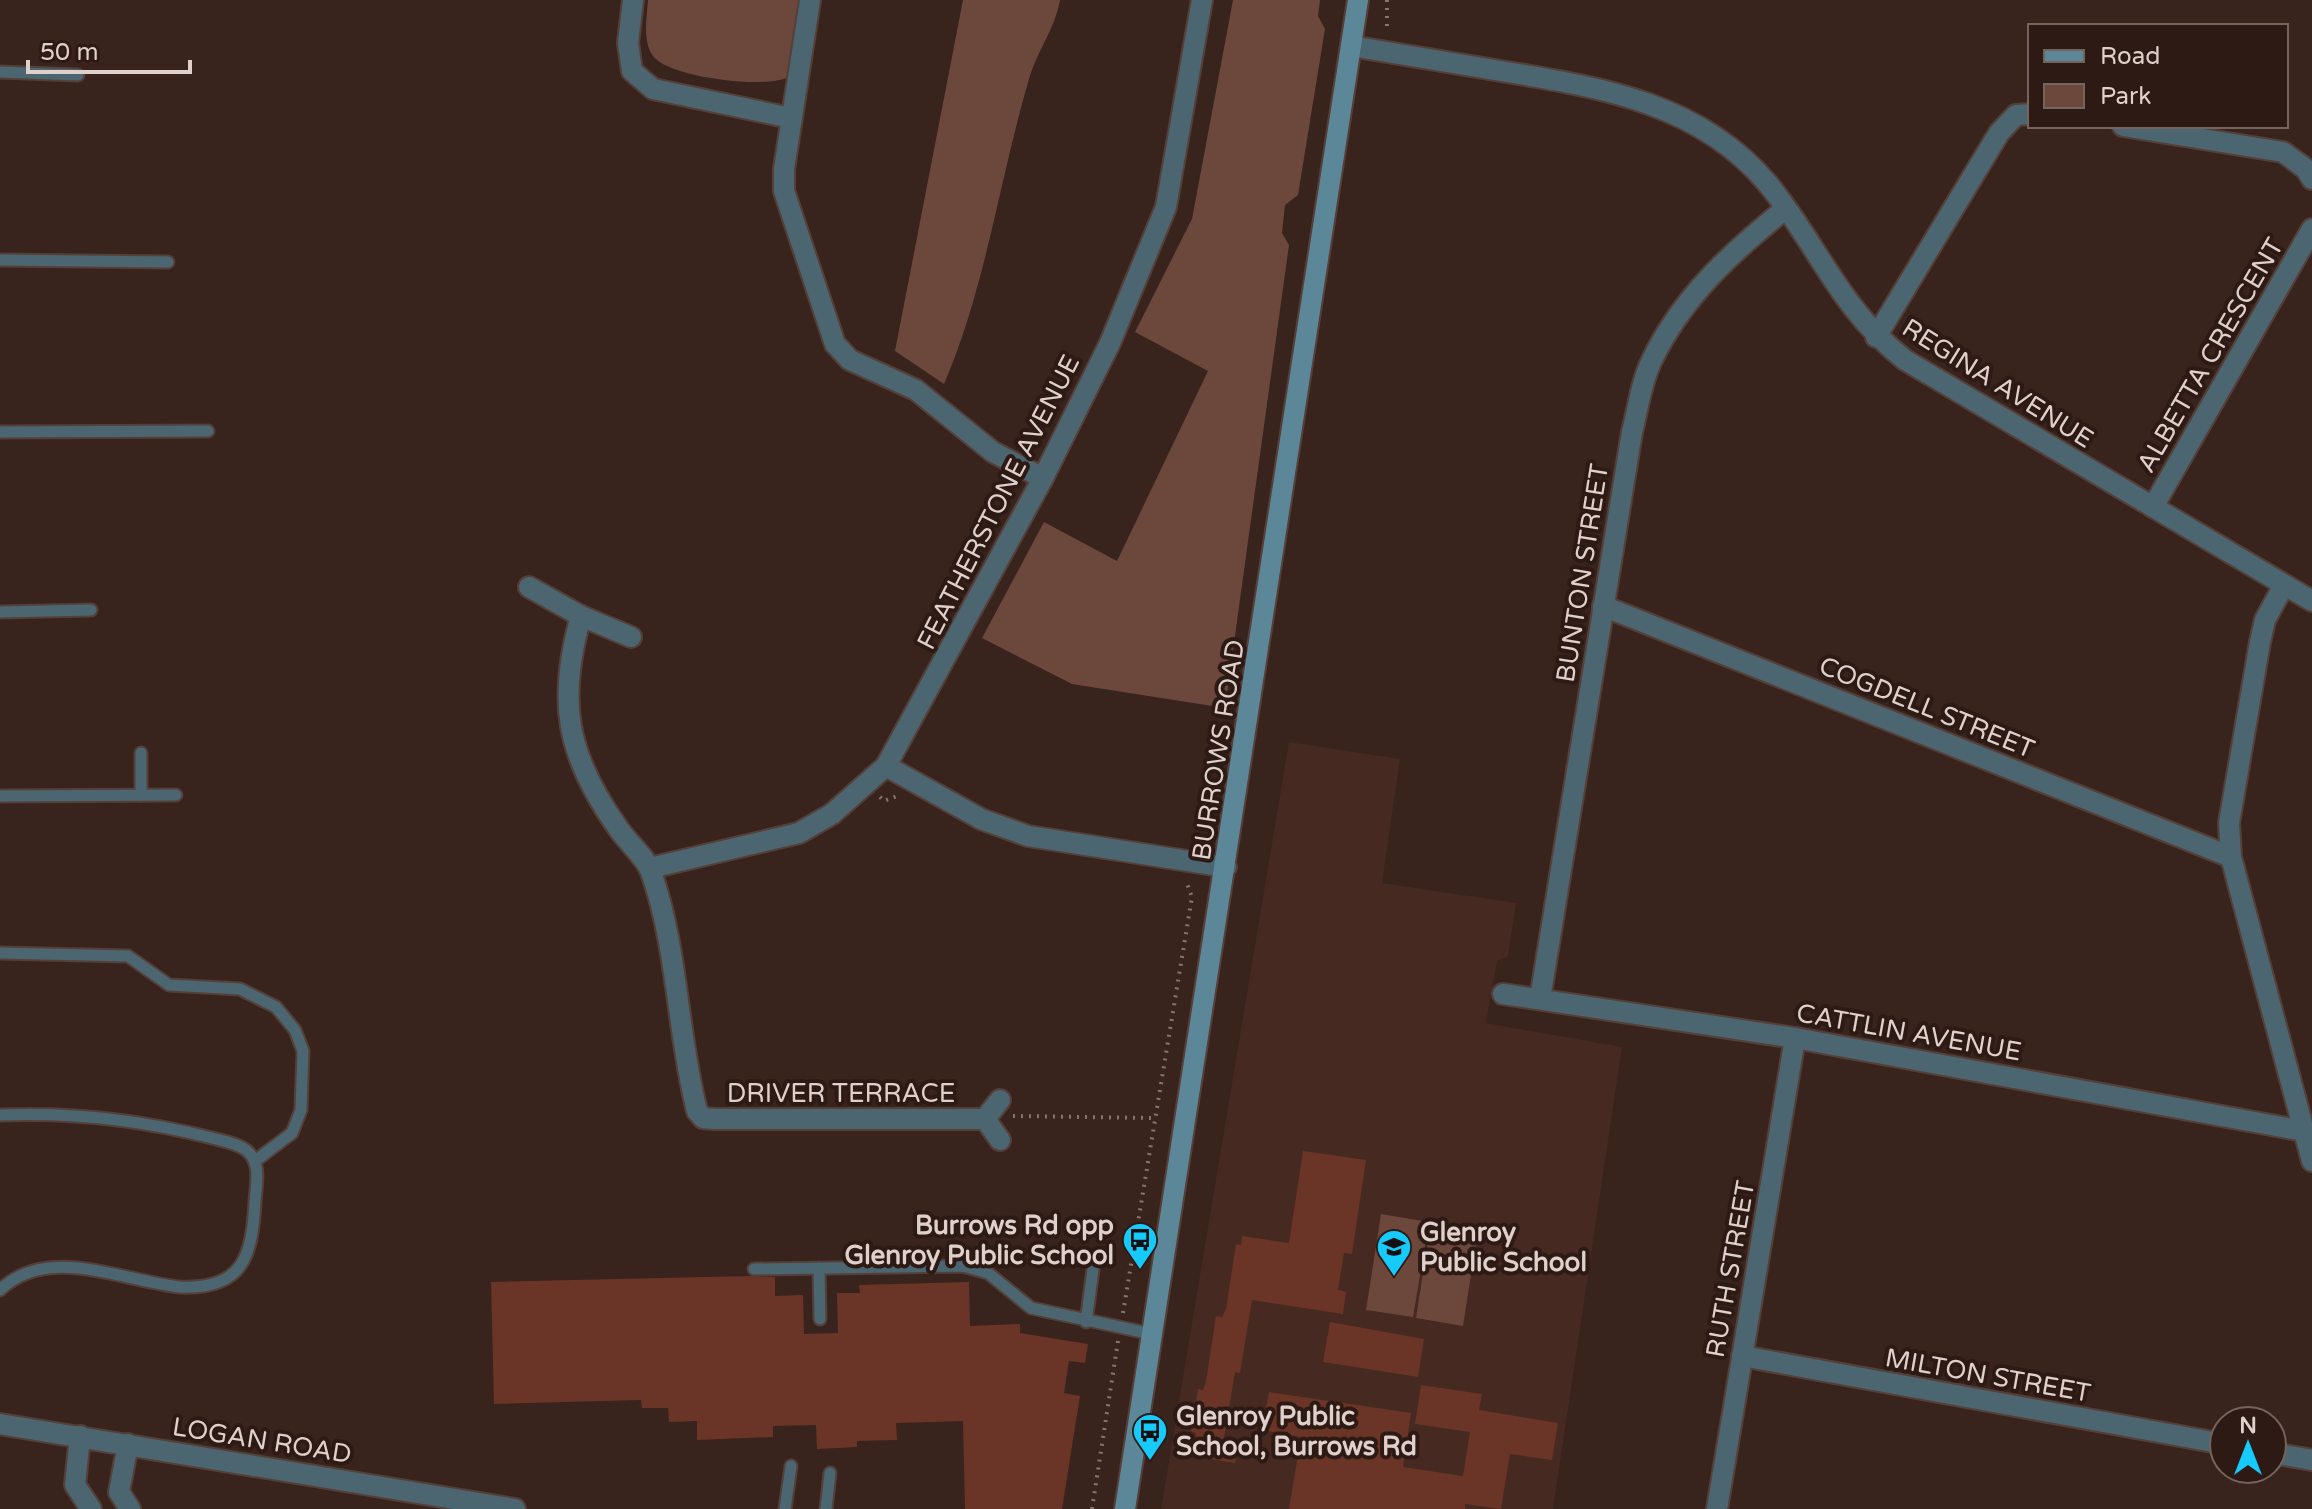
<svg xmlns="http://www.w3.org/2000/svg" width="2312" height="1509" font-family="'Varela Round',sans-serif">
  <rect width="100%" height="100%" fill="#39231d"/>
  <path fill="#462921" d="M 1289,742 L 1400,759 L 1382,883 L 1516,903 L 1508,956 L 1497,961 L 1486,1023 L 1622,1047 L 1553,1509 L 1161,1509 Z"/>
  <g fill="#6c473c">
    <path d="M 648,0 L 809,0 L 791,76 C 769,90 669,78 653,56 C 642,41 647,17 648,0 Z"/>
    <path d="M 963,0 L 1060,0 C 1055,29 1037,51 1029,79 C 999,180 986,287 944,384 L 895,351 Z"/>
    <path d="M 1233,0 L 1320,0 L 1318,16 L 1325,29 L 1298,195 L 1285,205 L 1282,233 L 1289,245 L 1225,708 L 1072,684 L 982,638 L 1044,522 L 1117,561 L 1208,371 L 1135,332 L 1192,219 Z"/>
    <path d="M 1381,1214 L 1429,1222 L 1413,1317 L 1366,1310 Z"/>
    <path d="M 1431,1222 L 1478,1230 L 1463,1326 L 1416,1318 Z"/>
  </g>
  <g fill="#6a3526">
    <path d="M 1303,1151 L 1366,1160 L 1352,1254 L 1344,1253 L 1338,1290 L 1346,1292 L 1343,1314 L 1252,1300 L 1240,1373 L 1235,1372 L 1223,1444 L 1238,1446 L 1235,1463 L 1211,1459 L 1214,1444 L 1195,1441 L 1196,1433 L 1191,1432 L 1198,1389 L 1203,1390 L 1206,1381 L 1216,1316 L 1222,1317 L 1226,1309 L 1236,1244 L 1241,1245 L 1242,1236 L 1289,1243 Z"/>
    <path d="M 749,1276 L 775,1277 L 775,1296 L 803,1295 L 804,1334 L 838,1333 L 837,1293 L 860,1293 L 859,1285 L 969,1282 L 970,1326 L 1020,1324 L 1020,1333 L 1088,1344 L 1085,1363 L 1069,1361 L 1064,1393 L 1080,1396 L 1062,1509 L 965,1509 L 963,1421 L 896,1423 L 897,1440 L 857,1441 L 857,1447 L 817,1449 L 816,1425 L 773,1426 L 773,1437 L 697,1440 L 697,1421 L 669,1422 L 668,1408 L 642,1408 L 641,1400 L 494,1404 L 491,1282 Z"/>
    <path d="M 1330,1322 L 1424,1339 L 1418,1377 L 1323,1362 Z"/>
    <path d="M 1421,1385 L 1482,1394 L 1479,1410 L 1558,1423 L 1552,1460 L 1510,1454 L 1501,1509 L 1465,1504 L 1465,1509 L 1289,1509 L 1301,1437 L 1262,1430 L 1269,1392 L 1411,1413 L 1403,1467 L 1463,1476 L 1470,1432 L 1415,1424 Z"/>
  </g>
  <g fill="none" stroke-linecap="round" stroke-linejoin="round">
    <defs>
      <g id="lane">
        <path d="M 0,72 L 78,75"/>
        <path d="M 0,260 L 168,262"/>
        <path d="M 0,432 L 208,431"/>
        <path d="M 0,612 L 91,610"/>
        <path d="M 141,753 L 141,795"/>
        <path d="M 0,796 L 176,795"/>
        <path d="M 0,953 L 128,956 L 169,985 L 240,989 L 276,1007 L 295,1030 L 303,1051 L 301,1110 L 292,1133 L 255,1161"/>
        <path d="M 0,1115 C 72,1112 142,1120 212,1138 C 223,1141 237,1143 246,1150 C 262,1162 256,1185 255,1202 C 252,1255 244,1290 180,1287 C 122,1281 48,1244 0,1290"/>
        <path d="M 819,1268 L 820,1319"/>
        <path d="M 754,1269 L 963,1266 L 988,1273 L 1031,1308 L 1152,1334"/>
        <path d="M 1086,1322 L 1094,1262"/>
        <path d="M 785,1509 L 791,1466"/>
        <path d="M 826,1509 L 830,1473"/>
      </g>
      <g id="street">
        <path d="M 633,0 L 628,43 L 632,71 L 653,89 L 791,118"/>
        <path d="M 810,0 L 784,169 L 784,191 L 835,344 L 850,360 L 916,390 L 993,452 L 1043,478"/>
        <path d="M 1351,46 C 1403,55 1455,63 1507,72 C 1604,88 1701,104 1768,184 C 1819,246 1838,307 1905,360 L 2312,601"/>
        <path d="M 2123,126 L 2283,152 L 2306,169 L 2312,179"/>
        <path d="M 1876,337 L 1999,133 L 2016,115 L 2030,114"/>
        <path d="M 2153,507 L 2312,229"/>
        <path d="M 2284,585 L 2265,620 L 2260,642 L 2229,823 L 2231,857 L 2312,1161"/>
        <path d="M 529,587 L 581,616 L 631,637"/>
        <path d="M 1603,606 L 2231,857"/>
        <path d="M 581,616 C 557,701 566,755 618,828 C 627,842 645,856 651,872 C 678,948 677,1033 697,1111 L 703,1118 L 714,1119 L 985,1119"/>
        <path d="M 886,766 L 981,819 L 1028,836 L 1226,867"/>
        <path d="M 650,868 L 799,833 L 832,814 L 886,766 L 1043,478 L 1110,343 L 1166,207 L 1202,0"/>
        <path d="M 1503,994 L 1795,1038 L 2304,1131"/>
        <path d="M 1540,999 L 1632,432 C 1638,409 1641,382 1652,360 C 1682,297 1732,252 1785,209"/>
        <path d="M 985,1119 L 1000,1140"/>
        <path d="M 985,1119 L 1000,1100"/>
        <path d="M 1742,1356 L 2224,1444"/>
        <path d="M 0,1424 L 515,1509"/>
        <path d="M 80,1436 L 75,1485 L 91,1509"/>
        <path d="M 128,1444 L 119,1492 L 130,1509"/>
        <path d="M 2272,1453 L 2312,1460"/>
        <path d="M 1717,1509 L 1795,1038"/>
      </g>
      <path id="secondary" d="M 1125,1509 L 1358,0"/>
    </defs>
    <use href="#lane" stroke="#543f39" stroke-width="15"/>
    <use href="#street" stroke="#543f39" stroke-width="24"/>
    <use href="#secondary" stroke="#543f39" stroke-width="24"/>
    <g stroke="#87746f" stroke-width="4" stroke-dasharray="2 6" stroke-linecap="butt">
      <path d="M 1387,0 L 1387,27"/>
      <path d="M 880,797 L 884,801 L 897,796"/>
      <path d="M 1013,1116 L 1152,1118"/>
      <path d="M 1123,1313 L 1192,897 L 1186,881"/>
      <path d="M 1092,1509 L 1118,1341"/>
    </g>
    <use href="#lane" stroke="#4b6670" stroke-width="11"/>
    <use href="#street" stroke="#4b6670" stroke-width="20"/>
    <use href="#secondary" stroke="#5c8798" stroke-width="20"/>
  </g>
  <defs>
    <symbol id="bus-pin" viewBox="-11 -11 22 30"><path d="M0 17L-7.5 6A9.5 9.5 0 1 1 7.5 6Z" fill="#16cafb" stroke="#2e1a14"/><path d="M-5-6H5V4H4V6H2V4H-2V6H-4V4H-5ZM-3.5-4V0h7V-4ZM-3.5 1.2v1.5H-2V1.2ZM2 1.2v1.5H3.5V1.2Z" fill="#111"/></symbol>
    <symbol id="school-pin" viewBox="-11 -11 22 30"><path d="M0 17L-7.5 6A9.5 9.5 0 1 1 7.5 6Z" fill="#16cafb" stroke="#2e1a14"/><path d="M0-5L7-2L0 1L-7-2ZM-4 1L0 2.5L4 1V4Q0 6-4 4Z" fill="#111"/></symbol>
  </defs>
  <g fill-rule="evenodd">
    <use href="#bus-pin" x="1120" y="1220" width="40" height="54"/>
    <use href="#school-pin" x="1374" y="1227" width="40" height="54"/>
    <use href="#bus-pin" x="1130" y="1411" width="40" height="54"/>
  </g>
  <g text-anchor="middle" stroke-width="8" stroke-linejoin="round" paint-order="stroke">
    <g font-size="26" fill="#dfd0cc" stroke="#2e1a14">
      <text transform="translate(2210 355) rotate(-60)" y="9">ALBETTA CRESCENT</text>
      <text transform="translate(1998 383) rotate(32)" y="9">REGINA AVENUE</text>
      <text transform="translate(998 502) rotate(-63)" y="9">FEATHERSTONE AVENUE</text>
      <text transform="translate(1582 573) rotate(-81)" y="9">BUNTON STREET</text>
      <text transform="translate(1927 707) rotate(22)" y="9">COGDELL STREET</text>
      <text transform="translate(1218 750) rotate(-81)" y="9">BURROWS ROAD</text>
      <text transform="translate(1909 1032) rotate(10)" y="9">CATTLIN AVENUE</text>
      <text x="841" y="1102">DRIVER TERRACE</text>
      <text transform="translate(1730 1269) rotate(-80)" y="9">RUTH STREET</text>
      <text transform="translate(1988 1375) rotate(10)" y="9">MILTON STREET</text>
      <text transform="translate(262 1440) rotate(9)" y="9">LOGAN ROAD</text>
    </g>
    <g font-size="26" font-weight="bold" fill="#dfd0cc" stroke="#2e1a14" text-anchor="start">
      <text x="1114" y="1234" text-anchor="end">Burrows Rd opp<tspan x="1114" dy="30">Glenroy Public School</tspan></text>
      <text x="1420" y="1241">Glenroy<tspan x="1420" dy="30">Public School</tspan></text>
      <text x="1176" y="1425">Glenroy Public<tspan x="1176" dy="30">School, Burrows Rd</tspan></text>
    </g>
  </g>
  <rect x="2028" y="24" width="260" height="104" fill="#2e1a14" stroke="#75635e" stroke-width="2"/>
  <rect x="2044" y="50" width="40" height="12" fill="#5c8798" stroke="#75635e" stroke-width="2"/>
  <text x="2100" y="64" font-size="24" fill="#dfd0cc">Road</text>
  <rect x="2044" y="84" width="40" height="24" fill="#6c473c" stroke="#75635e" stroke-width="2"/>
  <text x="2100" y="104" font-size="24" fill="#dfd0cc">Park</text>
  <g transform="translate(2248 1445)"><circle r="38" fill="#2e1a14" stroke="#75635e" stroke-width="2"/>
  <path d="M0-6L14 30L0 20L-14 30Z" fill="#16cafb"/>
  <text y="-12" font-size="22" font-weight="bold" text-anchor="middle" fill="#dfd0cc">N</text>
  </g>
  <path d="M28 60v12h162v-12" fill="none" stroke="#dfd0cc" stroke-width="4"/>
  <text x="40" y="60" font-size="24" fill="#dfd0cc" stroke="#2e1a14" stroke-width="6" paint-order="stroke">50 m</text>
</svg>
